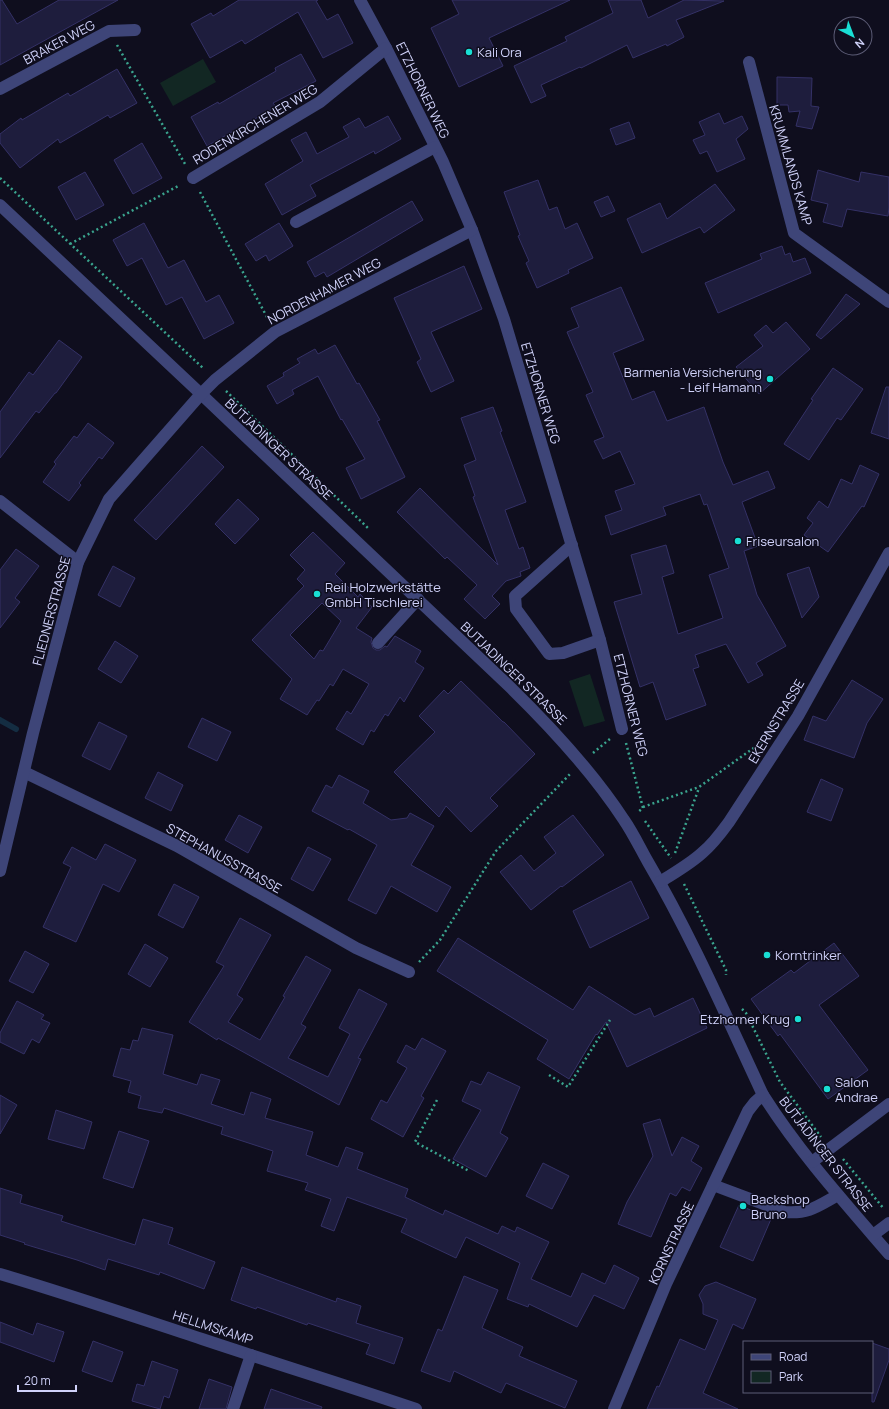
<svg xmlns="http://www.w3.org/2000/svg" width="889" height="1409" font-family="Manrope,sans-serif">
  <rect width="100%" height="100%" fill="#0f0e1e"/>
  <g fill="#122723">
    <path d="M 203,59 L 216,82 L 173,106 L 160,83 Z"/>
    <path d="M 590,674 L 605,721 L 584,727 L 569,681 Z"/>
  </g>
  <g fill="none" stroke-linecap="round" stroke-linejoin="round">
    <path stroke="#142d42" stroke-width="6" d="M 0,720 L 16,729"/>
  </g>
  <g fill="#1e1d3d" stroke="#343166" fill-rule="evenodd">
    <path d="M 0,0 L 2,0 L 17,24 L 59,0 L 118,0 L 0,65 Z"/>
    <path d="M 239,0 L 318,0 L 316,1 L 327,20 L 338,14 L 353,43 L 323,58 L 298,12 L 245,44 L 242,40 L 210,58 L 191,24 L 211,13 L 213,16 Z"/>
    <path d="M 452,0 L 570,0 L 489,38 L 503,66 L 459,87 L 431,28 L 459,14 Z"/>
    <path d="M 608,0 L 641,0 L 648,18 L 684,0 L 724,1 L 676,20 L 684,37 L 667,46 L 666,44 L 633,58 L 627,45 L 581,68 L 580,67 L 541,85 L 546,96 L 531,103 L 514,66 L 567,41 L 565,37 L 613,13 Z"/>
    <path d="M 301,54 L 316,81 L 273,103 L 276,107 L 207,146 L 191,117 L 218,102 L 219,104 L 276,71 L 275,68 Z"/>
    <path d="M 117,69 L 137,103 L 110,118 L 108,115 L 60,143 L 58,139 L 20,168 L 0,143 L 0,134 L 21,118 L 22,120 L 68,93 L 70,96 Z"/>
    <path d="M 777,77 L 812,78 L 811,106 L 819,107 L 812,129 L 796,126 L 800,111 L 789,112 L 788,105 L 777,105 Z"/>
    <path d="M 719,113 L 724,124 L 742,116 L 748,129 L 736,139 L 745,159 L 717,172 L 707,151 L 700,154 L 693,140 L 705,135 L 699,122 Z"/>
    <path d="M 388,116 L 401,139 L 375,154 L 374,151 L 310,185 L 316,196 L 282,215 L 265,184 L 303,161 L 291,140 L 306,132 L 317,154 L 349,137 L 343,127 L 359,118 L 365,128 Z"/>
    <path d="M 629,122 L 635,138 L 616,145 L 610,129 Z"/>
    <path d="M 142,143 L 162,178 L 133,194 L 114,160 Z"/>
    <path d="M 818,170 L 859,182 L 861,172 L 889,177 L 889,207 L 888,216 L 847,209 L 842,227 L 823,222 L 828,204 L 811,200 Z"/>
    <path d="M 85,172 L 104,205 L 76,220 L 58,187 Z"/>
    <path d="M 538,180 L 549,210 L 557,207 L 565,229 L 577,223 L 593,258 L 568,270 L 569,273 L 537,288 L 526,263 L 529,261 L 518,236 L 520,235 L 504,192 Z"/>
    <path d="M 715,184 L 735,210 L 704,233 L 700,227 L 642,253 L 627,219 L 660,203 L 667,219 Z"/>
    <path d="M 608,196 L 615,211 L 601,217 L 594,202 Z"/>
    <path d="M 412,201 L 423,220 L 327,277 L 324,272 L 315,277 L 307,262 Z"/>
    <path d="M 144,223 L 168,268 L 184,260 L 206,302 L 219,295 L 234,323 L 204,339 L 182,297 L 166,305 L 142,258 L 127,266 L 113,240 Z"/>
    <path d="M 279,223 L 293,246 L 269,261 L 266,255 L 256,261 L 245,244 Z"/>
    <path d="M 782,246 L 785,255 L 790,253 L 793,262 L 805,258 L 811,273 L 718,313 L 705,283 L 762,259 L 760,254 Z"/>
    <path d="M 464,266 L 482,309 L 431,332 L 454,381 L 431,392 L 417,362 L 421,359 L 394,298 Z"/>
    <path d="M 621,287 L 644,340 L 613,353 L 632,400 L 654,391 L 667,421 L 704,407 L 723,462 L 733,485 L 768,471 L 775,488 L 742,502 L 758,546 L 744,551 L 757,595 L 786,646 L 756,663 L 763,675 L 748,683 L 726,644 L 695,655 L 699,667 L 693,669 L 706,705 L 666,720 L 653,682 L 640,687 L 614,602 L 642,594 L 631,555 L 666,545 L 674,573 L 662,577 L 678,634 L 723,618 L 709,575 L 729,568 L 707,504 L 704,505 L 700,494 L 663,507 L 666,515 L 611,535 L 605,516 L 622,510 L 615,491 L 635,484 L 620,451 L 603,459 L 594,441 L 604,437 L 586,395 L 593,392 L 567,332 L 579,327 L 571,308 Z"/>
    <path d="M 846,294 L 860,304 L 821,339 L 816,335 Z"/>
    <path d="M 786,322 L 810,349 L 759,394 L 736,367 L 763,346 L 754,335 L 766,325 L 773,333 Z"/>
    <path d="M 59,340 L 82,357 L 56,393 L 55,393 L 39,413 L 36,411 L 0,458 L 0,412 L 29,372 L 33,375 Z"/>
    <path d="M 335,345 L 357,384 L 359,383 L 380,420 L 377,421 L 405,477 L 361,499 L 346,468 L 365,459 L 342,419 L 341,420 L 318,376 L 292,390 L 294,394 L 277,404 L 267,386 L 284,376 L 283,373 L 300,363 L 297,359 L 315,349 L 318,354 Z"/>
    <path d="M 833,368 L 863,389 L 841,420 L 837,418 L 809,460 L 784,444 L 813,400 L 811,399 Z"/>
    <path d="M 886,387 L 889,387 L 889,439 L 871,433 Z"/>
    <path d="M 493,407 L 502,431 L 500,432 L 526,502 L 505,510 L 519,549 L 523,547 L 530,568 L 520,572 L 521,576 L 506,581 L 492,596 L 500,604 L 485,619 L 464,599 L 477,585 L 447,557 L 445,559 L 397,512 L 420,488 L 498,565 L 473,497 L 475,496 L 464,465 L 476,460 L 461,418 Z"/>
    <path d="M 88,423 L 114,443 L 102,459 L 99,457 L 79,483 L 81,485 L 69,501 L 43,482 L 56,464 L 54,462 L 74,436 L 77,438 Z"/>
    <path d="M 202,446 L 224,467 L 156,540 L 134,520 Z"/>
    <path d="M 860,465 L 879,474 L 864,507 L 862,506 L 828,552 L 804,535 L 813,523 L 807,518 L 819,501 L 828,508 L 841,479 L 852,484 Z"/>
    <path d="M 238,499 L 259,519 L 235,544 L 215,524 Z"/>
    <path d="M 313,532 L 345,563 L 335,574 L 358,597 L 360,594 L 372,607 L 356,628 L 372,638 L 371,642 L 373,648 L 376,650 L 380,650 L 385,646 L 387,647 L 395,636 L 421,651 L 415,662 L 424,668 L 404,702 L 400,697 L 388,716 L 385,714 L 374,732 L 371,730 L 363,745 L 336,729 L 347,711 L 351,714 L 369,684 L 343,669 L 333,686 L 330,684 L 319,701 L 317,700 L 307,715 L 280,699 L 292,679 L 252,640 L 304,586 L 297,579 L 305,570 L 290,555 ZM 322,603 L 341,621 L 323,651 L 320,650 L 314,659 L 290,635 Z"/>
    <path d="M 16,549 L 39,566 L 15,598 L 20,602 L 0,628 L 0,570 Z"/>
    <path d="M 113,566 L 135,578 L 120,607 L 98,595 Z"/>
    <path d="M 809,567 L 819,597 L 802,618 L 787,574 Z"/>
    <path d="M 115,641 L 138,656 L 121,683 L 98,669 Z"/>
    <path d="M 852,680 L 883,699 L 867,723 L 854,758 L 804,740 L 813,716 L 826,721 Z"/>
    <path d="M 461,681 L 503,722 L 504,722 L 535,754 L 490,798 L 498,806 L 471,832 L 446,806 L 439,817 L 394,772 L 435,732 L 419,716 L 444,690 L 448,694 Z"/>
    <path d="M 202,718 L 231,732 L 217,761 L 188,747 Z"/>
    <path d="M 99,722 L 127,736 L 110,770 L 82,756 Z"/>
    <path d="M 158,772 L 183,785 L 171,811 L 145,798 Z"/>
    <path d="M 339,775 L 369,791 L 363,803 L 391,820 L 407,818 L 410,813 L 434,826 L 411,865 L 451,887 L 437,912 L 391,886 L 376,914 L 348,900 L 377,845 L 349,829 L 348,830 L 312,811 L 326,785 L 332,788 Z"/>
    <path d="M 821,779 L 843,789 L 831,821 L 807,812 Z"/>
    <path d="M 239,815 L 262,827 L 248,853 L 225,840 Z"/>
    <path d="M 573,815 L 604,855 L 562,887 L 561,886 L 531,910 L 500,872 L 521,855 L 534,871 L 556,853 L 544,837 Z"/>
    <path d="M 105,844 L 136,860 L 119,892 L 103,884 L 76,942 L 43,927 L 71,867 L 63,863 L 72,847 L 96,860 Z"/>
    <path d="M 308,847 L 331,859 L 313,891 L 291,879 Z"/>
    <path d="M 631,881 L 649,918 L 590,948 L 573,911 Z"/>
    <path d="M 174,884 L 199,897 L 183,928 L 158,915 Z"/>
    <path d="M 240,918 L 271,935 L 237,995 L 243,999 L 228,1022 L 260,1040 L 285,997 L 283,996 L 306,956 L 331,970 L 301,1024 L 306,1027 L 288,1058 L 328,1077 L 350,1034 L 339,1028 L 359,989 L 387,1004 L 358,1058 L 361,1059 L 339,1105 L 218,1038 L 217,1040 L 189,1022 L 224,966 L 216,962 Z"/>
    <path d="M 458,938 L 573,1010 L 589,986 L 635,1015 L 650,1008 L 654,1017 L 693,998 L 707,1028 L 627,1067 L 606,1022 L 597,1035 L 596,1034 L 569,1079 L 537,1059 L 548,1040 L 437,971 Z"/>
    <path d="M 834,943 L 859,976 L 819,1005 L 868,1070 L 828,1099 L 780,1034 L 778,1036 L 751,999 L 791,970 L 794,973 Z"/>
    <path d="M 145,944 L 168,958 L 150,987 L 128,974 Z"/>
    <path d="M 25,951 L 49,964 L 33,993 L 9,981 Z"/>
    <path d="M 17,1001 L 44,1015 L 41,1019 L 50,1023 L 39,1043 L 32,1039 L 24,1054 L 0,1042 L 0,1033 Z"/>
    <path d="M 142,1028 L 173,1035 L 163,1074 L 197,1085 L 201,1074 L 220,1080 L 211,1104 L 244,1115 L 251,1092 L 271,1099 L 265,1118 L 313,1132 L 306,1155 L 338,1167 L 346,1147 L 363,1153 L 357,1169 L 408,1189 L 405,1197 L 443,1215 L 445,1210 L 498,1234 L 502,1226 L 515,1232 L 517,1227 L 549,1242 L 531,1279 L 571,1297 L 582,1273 L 605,1284 L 614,1265 L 639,1278 L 624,1309 L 594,1295 L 577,1327 L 529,1304 L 528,1307 L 507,1299 L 520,1263 L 466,1237 L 456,1258 L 401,1232 L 407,1219 L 347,1197 L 334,1231 L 321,1226 L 331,1199 L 305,1190 L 308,1183 L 267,1171 L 273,1151 L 221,1134 L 223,1127 L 164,1108 L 162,1113 L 138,1108 L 141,1096 L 128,1092 L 131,1081 L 113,1076 L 121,1048 L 130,1050 L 133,1040 L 138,1041 Z"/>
    <path d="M 422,1038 L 446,1051 L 421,1096 L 424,1098 L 403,1137 L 371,1119 L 381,1100 L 387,1103 L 407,1068 L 397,1062 L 406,1045 L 415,1050 Z"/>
    <path d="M 488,1072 L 520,1087 L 500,1133 L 508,1138 L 486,1177 L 453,1159 L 481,1110 L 462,1101 L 471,1081 L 481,1085 Z"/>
    <path d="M 0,1095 L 17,1105 L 0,1134 Z"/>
    <path d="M 56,1110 L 92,1122 L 84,1149 L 48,1139 Z"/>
    <path d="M 660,1119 L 672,1156 L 682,1137 L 699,1146 L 691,1161 L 702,1168 L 690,1191 L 682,1187 L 676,1196 L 670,1193 L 651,1237 L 618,1224 L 627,1202 L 653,1156 L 643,1124 Z"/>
    <path d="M 119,1131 L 149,1141 L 133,1188 L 103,1178 Z"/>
    <path d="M 543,1163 L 569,1176 L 552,1209 L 526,1196 Z"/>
    <path d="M 0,1188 L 22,1195 L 20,1203 L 63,1216 L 61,1221 L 135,1245 L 143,1219 L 173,1228 L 168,1244 L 215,1262 L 204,1289 L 160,1272 L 159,1275 L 108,1259 L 105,1270 L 77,1260 L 24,1244 L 25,1243 L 0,1235 Z"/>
    <path d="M 739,1205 L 771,1219 L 753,1261 L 720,1247 Z"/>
    <path d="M 242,1267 L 336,1302 L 337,1298 L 361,1306 L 356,1323 L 403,1338 L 394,1364 L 366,1354 L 370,1344 L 308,1323 L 307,1325 L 257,1307 L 256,1309 L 231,1300 Z"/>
    <path d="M 464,1276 L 498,1290 L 482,1328 L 523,1347 L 519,1356 L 577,1381 L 565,1408 L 506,1383 L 501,1393 L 454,1371 L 450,1382 L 421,1371 L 438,1329 L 442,1331 Z"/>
    <path d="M 716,1282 L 756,1299 L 743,1329 L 733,1324 L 703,1393 L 738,1409 L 647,1409 L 657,1386 L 659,1387 L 680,1339 L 705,1350 L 718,1320 L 703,1314 L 703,1304 L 699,1295 L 705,1286 Z"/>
    <path d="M 0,1322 L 33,1335 L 37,1323 L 64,1332 L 54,1362 L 0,1342 Z"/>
    <path d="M 93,1341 L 123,1352 L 112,1382 L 82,1371 Z"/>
    <path d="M 872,1343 L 889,1349 L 889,1360 L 874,1402 L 872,1402 Z"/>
    <path d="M 152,1361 L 178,1370 L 169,1398 L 164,1396 L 160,1409 L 132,1401 L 137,1384 L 144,1386 Z"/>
    <path d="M 209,1379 L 232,1387 L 226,1409 L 199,1409 Z"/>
    <path d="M 271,1389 L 322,1407 L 321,1409 L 264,1409 Z"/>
  </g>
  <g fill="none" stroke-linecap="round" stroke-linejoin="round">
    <g stroke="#3aa48e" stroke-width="2.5" stroke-dasharray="2 3" stroke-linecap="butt">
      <path d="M 117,45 L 185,164"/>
      <path d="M 0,178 L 204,369"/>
      <path d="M 200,192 L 268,319"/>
      <path d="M 70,244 L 180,185"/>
      <path d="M 226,391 L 369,529"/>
      <path d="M 626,743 L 643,808 L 638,812"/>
      <path d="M 593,753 L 611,738"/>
      <path d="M 643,807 L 699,787 L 762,742"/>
      <path d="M 645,821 L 671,858"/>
      <path d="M 675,853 L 699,788"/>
      <path d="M 684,884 L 726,970 L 726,975"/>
      <path d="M 419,962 L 440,940 L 496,851 L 570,774"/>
      <path d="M 742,1009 L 746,1013 L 780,1082 L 821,1137"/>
      <path d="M 549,1075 L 568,1087 L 610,1020"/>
      <path d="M 437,1100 L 415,1142 L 469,1171"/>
      <path d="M 843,1159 L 884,1209"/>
    </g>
    <g stroke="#3e4578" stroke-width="12">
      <path d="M 360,0 L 386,48 L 443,162 L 472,230 L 504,319 L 600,640 L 622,729"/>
      <path d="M 749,62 L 794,233 L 889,302"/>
      <path d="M 0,89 L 109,31 L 135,30"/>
      <path d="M 193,178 L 320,102 L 386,48"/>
      <path d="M 0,205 L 201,394 L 510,687 C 552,728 592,771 624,820 C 633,833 640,848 648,862 C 692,937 726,1016 763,1095 C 799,1152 845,1203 889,1254"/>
      <path d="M 296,222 L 435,147"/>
      <path d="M 0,501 L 78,562"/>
      <path d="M 572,545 L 515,596 L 516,609 L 549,654 L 563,653 L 600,640"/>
      <path d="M 378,643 L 418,599"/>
      <path d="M 24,772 L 177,846 L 356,948 L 409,972"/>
      <path d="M 0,871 L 33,733 L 78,562 L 109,499 L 201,394 L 215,380 L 275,332 L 472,230"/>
      <path d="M 660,882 C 674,873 690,864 702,853 C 713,844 721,833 729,822 L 798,716 L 889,553"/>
      <path d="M 812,1162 L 889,1104"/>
      <path d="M 713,1185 L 785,1212 C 809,1214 818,1206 838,1195"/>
      <path d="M 873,1235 L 889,1223"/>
      <path d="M 0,1274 C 68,1294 135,1317 202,1339 C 274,1363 345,1385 416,1409"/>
      <path d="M 233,1409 L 251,1355"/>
      <path d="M 614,1409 L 666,1284 L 748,1111 L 755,1102 L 763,1095"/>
    </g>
  </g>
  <g fill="#19ded4" stroke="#0f0e1e" stroke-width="1.5">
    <circle cx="469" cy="52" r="4"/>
    <circle cx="770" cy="379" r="4"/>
    <circle cx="738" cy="541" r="4"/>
    <circle cx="317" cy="594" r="4"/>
    <circle cx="767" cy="955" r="4"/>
    <circle cx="798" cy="1019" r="4"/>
    <circle cx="827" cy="1089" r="4"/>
    <circle cx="743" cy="1206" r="4"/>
  </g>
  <g text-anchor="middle" stroke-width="3" stroke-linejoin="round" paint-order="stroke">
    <g font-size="13" fill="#d0d2fa" stroke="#0f0e1e">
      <text transform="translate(59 42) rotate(-28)" y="5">BRAKER WEG</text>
      <text transform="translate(423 90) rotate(64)" y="5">ETZHORNER WEG</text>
      <text transform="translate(255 124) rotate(-31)" y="5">RODENKIRCHENER WEG</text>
      <text transform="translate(791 165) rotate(74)" y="5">KRUMMLANDS KAMP</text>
      <text transform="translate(324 291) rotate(-28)" y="5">NORDENHAMER WEG</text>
      <text transform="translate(541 393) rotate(73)" y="5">ETZHORNER WEG</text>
      <text transform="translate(279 449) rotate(43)" y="5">BUTJADINGER STRASSE</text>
      <text transform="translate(51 611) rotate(-75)" y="5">FLIEDNERSTRASSE</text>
      <text transform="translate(514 673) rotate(44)" y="5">BUTJADINGER STRASSE</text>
      <text transform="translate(631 705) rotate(76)" y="5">ETZHORNER WEG</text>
      <text transform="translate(776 721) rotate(-59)" y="5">EKERNSTRASSE</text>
      <text transform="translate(224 858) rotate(29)" y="5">STEPHANUSSTRASSE</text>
      <text transform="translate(826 1154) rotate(52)" y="5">BUTJADINGER STRASSE</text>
      <text transform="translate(671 1243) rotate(-65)" y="5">KORNSTRASSE</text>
      <text transform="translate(213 1327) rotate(18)" y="5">HELLMSKAMP</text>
    </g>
    <g font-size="13" fill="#d0d2fa" stroke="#0f0e1e" text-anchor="start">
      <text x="477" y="57">Kali Ora</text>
      <text x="762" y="377" text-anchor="end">Barmenia Versicherung<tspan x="762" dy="15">- Leif Hamann</tspan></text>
      <text x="746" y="546">Friseursalon</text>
      <text x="325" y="592">Reil Holzwerkstätte<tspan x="325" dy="15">GmbH Tischlerei</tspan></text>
      <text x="775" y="960">Korntrinker</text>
      <text x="790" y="1024" text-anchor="end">Etzhorner Krug</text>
      <text x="835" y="1087">Salon<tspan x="835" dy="15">Andrae</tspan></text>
      <text x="751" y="1204">Backshop<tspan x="751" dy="15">Bruno</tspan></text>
    </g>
  </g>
  <rect x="743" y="1341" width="130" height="52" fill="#0f0e1e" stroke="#5c5c76"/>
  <rect x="751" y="1354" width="20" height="6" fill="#3e4578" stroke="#5c5c76"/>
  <text x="779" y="1361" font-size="12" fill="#d0d2fa">Road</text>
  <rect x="751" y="1371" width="20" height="12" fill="#122723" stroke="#5c5c76"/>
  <text x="779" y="1381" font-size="12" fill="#d0d2fa">Park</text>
  <g transform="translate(853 36) rotate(138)"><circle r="19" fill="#0f0e1e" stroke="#5c5c76"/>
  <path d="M0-3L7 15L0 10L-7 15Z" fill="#19ded4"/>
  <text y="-6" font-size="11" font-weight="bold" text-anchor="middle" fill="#d0d2fa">N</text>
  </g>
  <path d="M18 1385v6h58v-6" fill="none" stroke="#d0d2fa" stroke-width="2"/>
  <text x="24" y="1385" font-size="12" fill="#d0d2fa" stroke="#0f0e1e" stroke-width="3" paint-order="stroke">20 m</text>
</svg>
